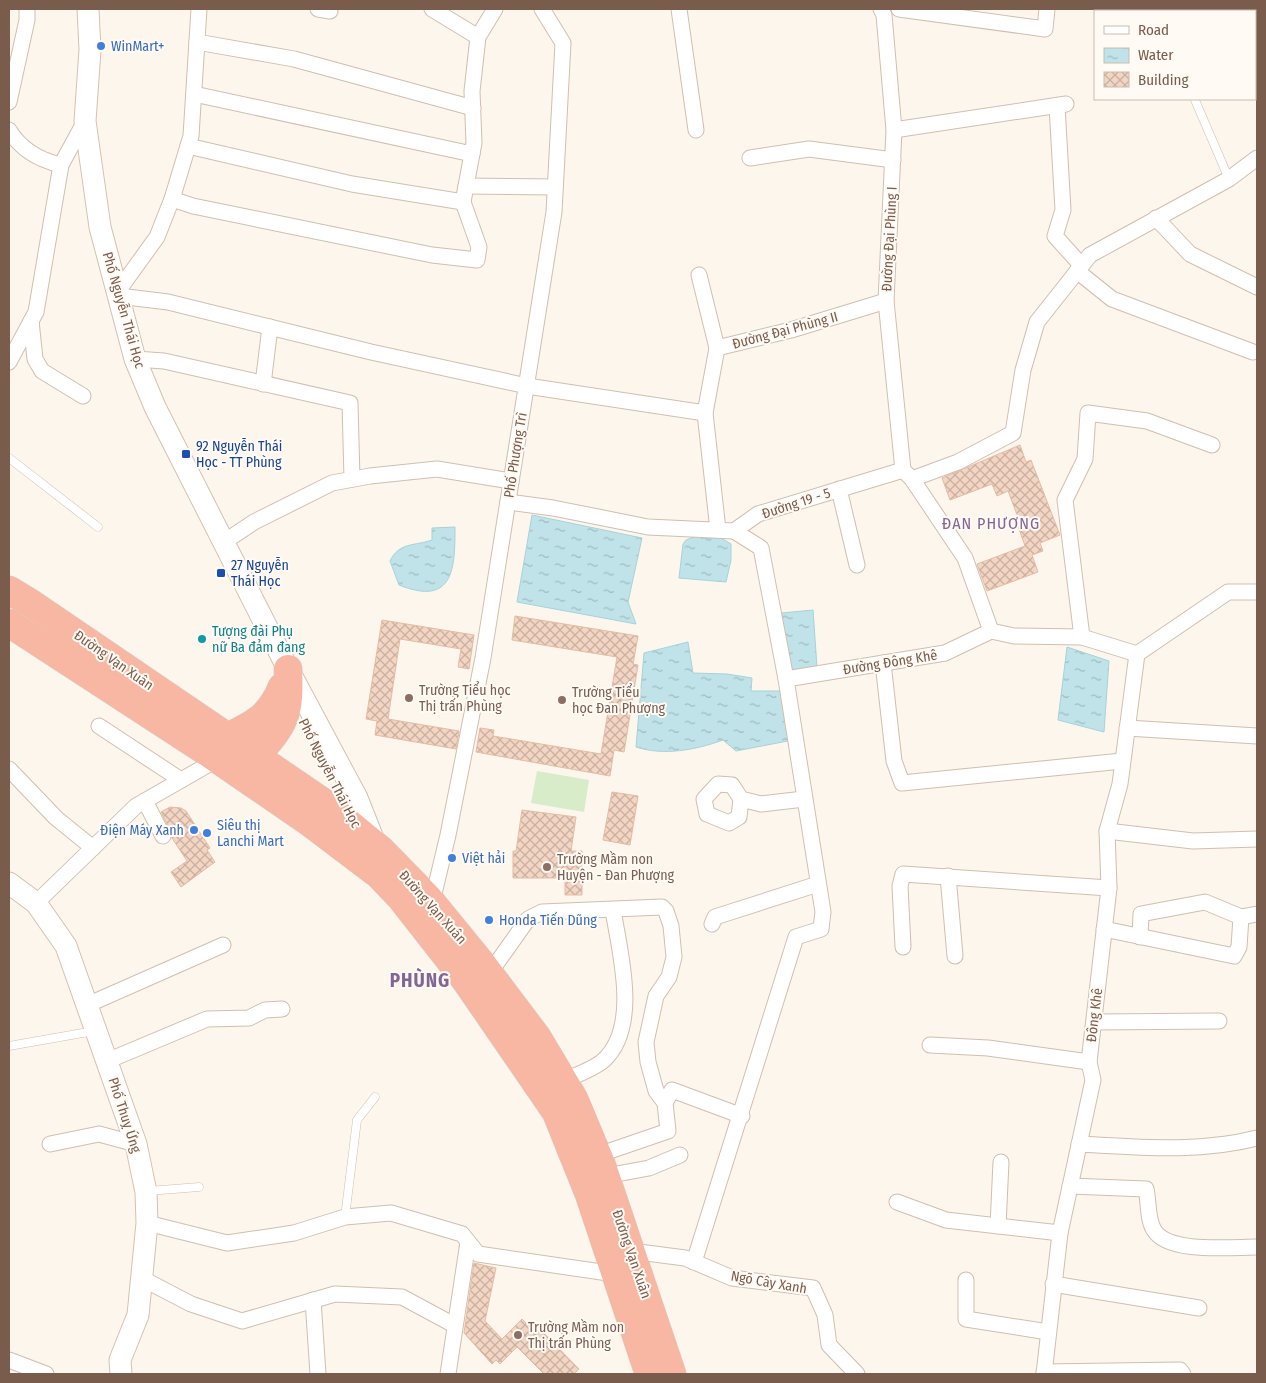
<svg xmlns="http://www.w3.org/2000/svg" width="1266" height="1383" font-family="'Fira Sans Condensed',sans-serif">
  <defs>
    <pattern id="water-ripples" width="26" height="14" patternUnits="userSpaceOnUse" patternTransform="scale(1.25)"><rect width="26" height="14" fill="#bfe3e8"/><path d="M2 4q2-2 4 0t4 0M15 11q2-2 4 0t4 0" fill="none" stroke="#a0bbbe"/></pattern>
    <pattern id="building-cross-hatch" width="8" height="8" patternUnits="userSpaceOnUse" patternTransform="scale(1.25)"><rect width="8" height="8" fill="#f3d5c3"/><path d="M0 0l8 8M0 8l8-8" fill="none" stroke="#cab0a1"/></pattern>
  </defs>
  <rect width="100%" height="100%" fill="#fdf6ec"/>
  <path fill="#d8ecc9" d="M 537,771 L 589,780 L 584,812 L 531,803 Z"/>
  <g fill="url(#water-ripples)" stroke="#a5d3da">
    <path d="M 532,515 L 642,538 L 628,602 L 636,624 L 517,602 Z"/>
    <path d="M 455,527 C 455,568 454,607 399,585 L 390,561 C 399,542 415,546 432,540 L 432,528 Z"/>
    <path d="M 699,535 L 716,535 L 731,544 L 731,560 L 726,582 L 679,578 L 683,544 L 686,540 Z"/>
    <path d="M 813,610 L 817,667 L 791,670 L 780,618 L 782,613 Z"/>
    <path d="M 688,642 L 693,673 L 727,674 L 752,678 L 751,691 L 785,691 L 793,740 L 736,751 L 723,740 C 696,750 663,756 636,747 L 644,653 Z"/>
    <path d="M 1067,647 L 1109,661 L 1104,732 L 1058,720 Z"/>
  </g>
  <g fill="url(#building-cross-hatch)" stroke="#e6bba3">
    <path d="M 1020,445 L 1026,462 L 1031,460 L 1060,535 L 1040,543 L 1043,551 L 1032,555 L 1038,572 L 987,591 L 977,564 L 1025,546 L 1018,526 L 1021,525 L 1008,491 L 997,496 L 992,484 L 950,500 L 942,478 Z"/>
    <path d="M 515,616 L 638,636 L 633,664 L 638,665 L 624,752 L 614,750 L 610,776 L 476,752 L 480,728 L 494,730 L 493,736 L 601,754 L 617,657 L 512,640 Z"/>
    <path d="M 382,620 L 474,635 L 469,669 L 458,667 L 461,649 L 400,639 L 388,719 L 459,731 L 456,749 L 375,735 L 377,721 L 366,719 Z"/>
    <path d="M 612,792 L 638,796 L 630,845 L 603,840 Z"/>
    <path d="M 170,807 L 181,808 L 186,811 L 210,848 L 207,850 L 215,862 L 181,887 L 171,872 L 187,861 L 172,838 L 171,832 L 161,812 Z"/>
    <path d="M 522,810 L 576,817 L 571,851 L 582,851 L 582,895 L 565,895 L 565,878 L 513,878 L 513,851 L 516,851 Z"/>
    <path d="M 474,1263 L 496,1268 L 485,1321 L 502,1339 L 522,1319 L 528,1325 L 532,1321 L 579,1369 L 574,1374 L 544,1374 L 517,1347 L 500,1364 L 496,1360 L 492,1364 L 464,1333 Z"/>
  </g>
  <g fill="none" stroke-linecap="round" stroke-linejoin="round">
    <defs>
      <g id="lane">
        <path d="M 1195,100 L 1229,179"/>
        <path d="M 9,458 L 98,527"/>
        <path d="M 9,1046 L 94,1031"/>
        <path d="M 148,1191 L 199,1187"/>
        <path d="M 345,1217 L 357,1120 L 375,1097"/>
      </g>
      <g id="street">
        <path d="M 318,9 L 330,11"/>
        <path d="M 432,9 L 478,37"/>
        <path d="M 679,9 L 696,130"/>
        <path d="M 881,9 L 884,15 L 894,130 L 886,301 L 903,470"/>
        <path d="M 899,9 L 1045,29 L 1047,9"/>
        <path d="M 1255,9 L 1257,11"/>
        <path d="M 197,42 L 294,59 L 473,108"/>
        <path d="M 194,94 L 472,154"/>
        <path d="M 9,102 L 27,20 L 27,9"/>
        <path d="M 1057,106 L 1063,210 L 1055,236 L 1081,265"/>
        <path d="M 9,130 C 21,150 39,160 61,165"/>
        <path d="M 894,130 L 1066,104"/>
        <path d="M 188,146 L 352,184 L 463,202"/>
        <path d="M 750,158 L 809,149 L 893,160"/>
        <path d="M 466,186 L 555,187"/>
        <path d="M 172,199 L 193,206 L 432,255 L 477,260 L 479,247 L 463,202 L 474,143 L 472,91 L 478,37 L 495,9"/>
        <path d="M 1156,218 L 1190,254 L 1257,287"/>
        <path d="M 1077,271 L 1112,299 L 1253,352"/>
        <path d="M 699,275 L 717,348 L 705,413 L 718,530"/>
        <path d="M 118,291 L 157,237 L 172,199 L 191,136 L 199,9"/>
        <path d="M 119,296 L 168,302 L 371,352 L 527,386 L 705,413"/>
        <path d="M 31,321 L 35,359 L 42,371 L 83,396"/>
        <path d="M 717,348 L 791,330 L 886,301"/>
        <path d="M 135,359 L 164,361 L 350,403 L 352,479"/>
        <path d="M 9,362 L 36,312 L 61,165 L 85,121"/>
        <path d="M 263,384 L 270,327"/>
        <path d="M 906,473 L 912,479 L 965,558 L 991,631"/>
        <path d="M 912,479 L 958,462 L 1013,433 L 1023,370 L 1037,322 L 1090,255 L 1229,179 L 1257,158"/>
        <path d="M 839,489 L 857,565"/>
        <path d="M 508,502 L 553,508 L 648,527 L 734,531 L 758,514 L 903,470"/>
        <path d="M 224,542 L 254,522 L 332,483 L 370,476 L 437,469 L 511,481"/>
        <path d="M 1082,637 L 1065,500 L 1085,459 L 1088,413 L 1147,421 L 1212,445"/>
        <path d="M 1137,654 L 1228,592 L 1257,592"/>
        <path d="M 883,663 L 894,761 L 902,783 L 1122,761"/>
        <path d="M 786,679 L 945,653 L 991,631 L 1014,636 L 1082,637 L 1137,654"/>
        <path d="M 99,726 L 181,780"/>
        <path d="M 1127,728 L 1257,736"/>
        <path d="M 9,769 L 56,818 L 93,848"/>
        <path d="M 741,799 L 739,817 L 729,823 L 707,814 L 704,799 L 718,784 L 732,785 L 741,799 L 761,804 L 804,799"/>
        <path d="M 145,801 L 163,836"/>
        <path d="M 1107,831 L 1193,841 L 1257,839"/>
        <path d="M 948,876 L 955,956"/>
        <path d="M 432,902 L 448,835 L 483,658 L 554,212 L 563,43 L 542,9"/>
        <path d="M 36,903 L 136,806 L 218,759"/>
        <path d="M 712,924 L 715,917 L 818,884"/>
        <path d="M 1104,929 L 1234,956 L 1239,947 L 1241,917"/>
        <path d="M 1140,937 L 1141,914 L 1205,902 L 1241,917 L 1257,914"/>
        <path d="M 903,947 L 900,886 L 903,874 L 1109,888"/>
        <path d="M 489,974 L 528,919 L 542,912 L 662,907 L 666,911 L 671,926 L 674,957 L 669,977 L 656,996 L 646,1042 L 648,1062 L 656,1091 L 665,1103"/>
        <path d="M 87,1005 L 223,945"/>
        <path d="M 1094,1022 L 1219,1021"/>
        <path d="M 930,1045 L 988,1048 L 1089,1062"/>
        <path d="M 107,1061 L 207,1019 L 249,1018 L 265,1010 L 282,1009"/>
        <path d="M 563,1081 C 576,1075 594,1069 604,1060 C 639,1027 621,957 614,916"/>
        <path d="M 50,1144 L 99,1134 L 136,1144"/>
        <path d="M 1079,1144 C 1138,1147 1199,1153 1257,1138"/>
        <path d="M 598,1155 L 668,1131 L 665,1103 L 672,1090 L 742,1116"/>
        <path d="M 606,1176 L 649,1168 L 680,1155"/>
        <path d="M 1070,1186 L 1146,1189 C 1149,1201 1147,1219 1154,1230 C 1168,1254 1232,1247 1257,1247"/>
        <path d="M 897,1202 L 946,1220 L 1060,1233"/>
        <path d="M 147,1223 L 227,1243 L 294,1233 L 345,1217 L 391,1213 L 462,1234 L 478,1254 L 615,1274"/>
        <path d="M 998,1226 L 1001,1162"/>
        <path d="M 631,1251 L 685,1258 L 732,1278 L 813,1288 L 825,1315 L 829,1345 L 857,1374"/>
        <path d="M 694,1262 L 796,937 L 821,929 L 823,912 L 786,679 L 761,548 L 734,531"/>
        <path d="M 141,1278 L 191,1304 L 242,1321 L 335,1294 L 402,1297 L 454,1325"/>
        <path d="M 966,1280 L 966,1319 L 1048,1332"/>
        <path d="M 1053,1284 L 1199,1308"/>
        <path d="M 313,1300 L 318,1374"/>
        <path d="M 9,1360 L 46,1374"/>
        <path d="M 1044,1372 L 1180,1370 L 1183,1374"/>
        <path d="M 448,1374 L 468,1242"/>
        <path d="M 1044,1374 L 1060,1233 L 1093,1080 L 1089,1062 L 1109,888 L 1107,831 L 1120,784 L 1137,654"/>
      </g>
      <g id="secondary">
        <path d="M 88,9 L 90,50 L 85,121 L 100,227 L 135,359 L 155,407 L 288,669 L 357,798 L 376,846"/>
        <path d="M 9,883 L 36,903 L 66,946 L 136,1144 L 146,1192 L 147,1223 L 138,1315 L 120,1360 L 121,1374"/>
      </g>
      <g id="highway">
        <path d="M 9,590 L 32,604 L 323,802 L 381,850 L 428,898 L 482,964 L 537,1037 L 574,1099 L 602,1166 L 672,1374"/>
        <path d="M 9,623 L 207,752 L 309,822 L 379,875 L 401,898 L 466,981 L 556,1112 L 589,1194 L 649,1374"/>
        <path d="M 226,738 C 254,724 270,717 282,687"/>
        <path d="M 255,757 C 286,723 290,714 288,669"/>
      </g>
    </defs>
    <use href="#lane" stroke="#d1beb0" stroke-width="9"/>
    <use href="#street" stroke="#d1beb0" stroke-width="17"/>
    <use href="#secondary" stroke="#d6c0b0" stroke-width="23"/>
    <use href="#highway" stroke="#dad1cd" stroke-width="29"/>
    <use href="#lane" stroke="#fff" stroke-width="8"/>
    <use href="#street" stroke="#fff" stroke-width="15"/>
    <use href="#secondary" stroke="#fff" stroke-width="21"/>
    <use href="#highway" stroke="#f7b7a3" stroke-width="28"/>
  </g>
  <g fill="#3f7fe0" stroke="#fffaf3" stroke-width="2">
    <circle cx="101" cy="46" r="5"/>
    <circle cx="194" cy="830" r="5"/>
    <circle cx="207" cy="833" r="5"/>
    <circle cx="452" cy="858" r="5"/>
    <circle cx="489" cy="920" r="5"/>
  </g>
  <g fill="#1a4fb4" stroke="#fffaf3" stroke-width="2">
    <rect x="181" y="449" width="10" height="10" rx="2.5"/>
    <rect x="216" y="568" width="10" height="10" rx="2.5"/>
  </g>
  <circle fill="#0f9aa8" stroke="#fffaf3" stroke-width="2" cx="202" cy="639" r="5"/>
  <g fill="#8d6e63" stroke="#fffaf3" stroke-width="2">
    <circle cx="409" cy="698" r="5"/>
    <circle cx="562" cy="700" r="5"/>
    <circle cx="547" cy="867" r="5"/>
    <circle cx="518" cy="1335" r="5"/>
  </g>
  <g text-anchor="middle" stroke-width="4" stroke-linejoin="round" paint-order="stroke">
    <g font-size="14" fill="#366cbe" stroke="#fffaf3" text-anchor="start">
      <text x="111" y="51">WinMart+</text>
      <text x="217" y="830">Siêu thị<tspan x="217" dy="16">Lanchi Mart</tspan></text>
      <text x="184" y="835" text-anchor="end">Điện Máy Xanh</text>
      <text x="462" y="863">Việt hải</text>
      <text x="499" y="925">Honda Tiến Dũng</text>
    </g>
    <g font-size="14" fill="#7a5c4d" stroke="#fffaf3">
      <text transform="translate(889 239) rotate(-87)" y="5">Đường Đại Phùng I</text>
      <text transform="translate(124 310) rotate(74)" y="5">Phố Nguyễn Thái Học</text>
      <text transform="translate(785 330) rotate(-15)" y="5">Đường Đại Phùng II</text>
      <text transform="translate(515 455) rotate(-81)" y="5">Phố Phượng Trì</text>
      <text transform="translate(796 503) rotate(-18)" y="5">Đường 19 - 5</text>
      <text transform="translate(114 660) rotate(35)" y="5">Đường Vạn Xuân</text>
      <text transform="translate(890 662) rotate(-9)" y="5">Đường Đông Khê</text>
      <text transform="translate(330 773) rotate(63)" y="5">Phố Nguyễn Thái Học</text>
      <text transform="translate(433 907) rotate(48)" y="5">Đường Vạn Xuân</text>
      <text transform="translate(1094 1015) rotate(-83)" y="5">Đông Khê</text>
      <text transform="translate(125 1115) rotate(72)" y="5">Phố Thuỵ Ứng</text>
      <text transform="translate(632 1254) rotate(71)" y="5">Đường Vạn Xuân</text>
      <text transform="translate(769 1282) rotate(10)" y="5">Ngõ Cây Xanh</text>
    </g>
    <g font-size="14" fill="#164399" stroke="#fffaf3" text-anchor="start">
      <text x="196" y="451">92 Nguyễn Thái<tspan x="196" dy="16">Học - TT Phùng</tspan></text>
      <text x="231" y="570">27 Nguyễn<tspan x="231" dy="16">Thái Học</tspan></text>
    </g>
    <g font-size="14" fill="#0d838f" stroke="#fffaf3" text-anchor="start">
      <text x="212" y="636">Tượng đài Phụ<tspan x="212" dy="16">nữ Ba đảm đang</tspan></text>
    </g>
    <g font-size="14" fill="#785e54" stroke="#fffaf3" text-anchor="start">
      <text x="419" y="695">Trường Tiểu học<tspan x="419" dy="16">Thị trấn Phùng</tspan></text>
      <text x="572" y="697">Trường Tiểu<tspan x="572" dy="16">học Đan Phượng</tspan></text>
      <text x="557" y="864">Trường Mầm non<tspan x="557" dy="16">Huyện - Đan Phượng</tspan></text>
      <text x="528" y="1332">Trường Mầm non<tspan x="528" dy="16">Thị trấn Phùng</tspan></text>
    </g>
    <g font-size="16" letter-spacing="1" fill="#846695" stroke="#fffaf3">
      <text x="991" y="529">ĐAN PHƯỢNG</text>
    </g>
    <g font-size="19" font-weight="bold" letter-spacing="1" fill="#846695" stroke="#fffaf3">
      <text x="420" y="987">PHÙNG</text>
    </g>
  </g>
  <rect width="1266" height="1383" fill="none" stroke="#7a5c4d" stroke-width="20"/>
  <rect x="1094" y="10" width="162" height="90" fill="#fffaf3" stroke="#cabbb1"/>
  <rect x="1104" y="26" width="25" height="8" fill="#ffffff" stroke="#cabbb1"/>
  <text x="1138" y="35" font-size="15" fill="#7a5c4d">Road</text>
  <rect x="1104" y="48" width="25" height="15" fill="url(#water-ripples)" stroke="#cabbb1"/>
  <text x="1138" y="60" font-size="15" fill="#7a5c4d">Water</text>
  <rect x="1104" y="72" width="25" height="15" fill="url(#building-cross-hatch)" stroke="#cabbb1"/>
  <text x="1138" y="85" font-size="15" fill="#7a5c4d">Building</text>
</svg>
